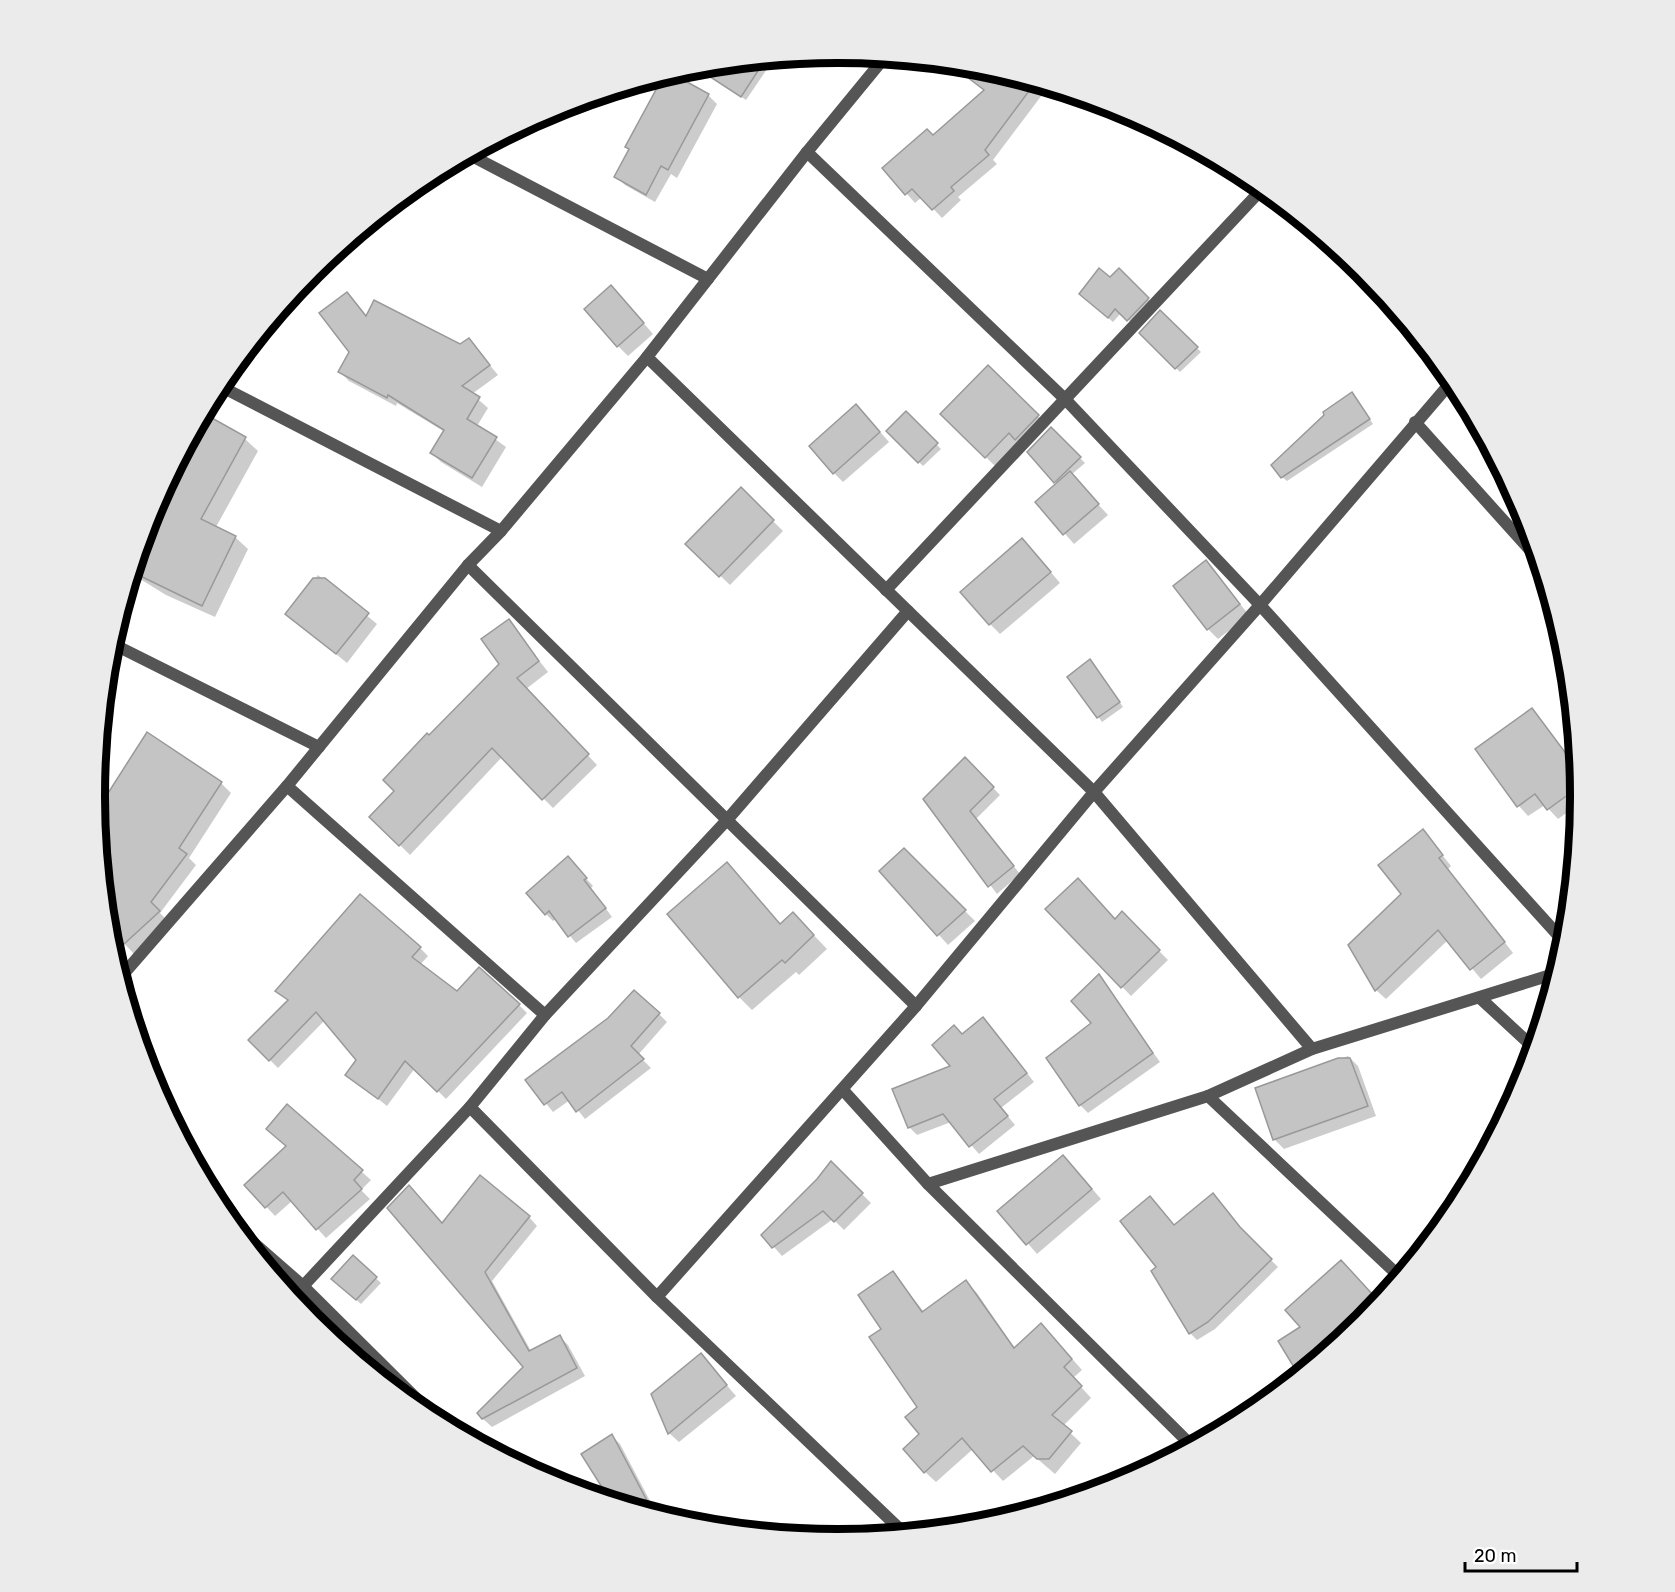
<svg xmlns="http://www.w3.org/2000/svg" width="1675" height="1592" font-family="Rubik,sans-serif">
  <rect width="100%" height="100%" fill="#fff"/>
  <g fill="#0003">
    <path d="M 756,60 L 767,69 L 746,100 L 711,76 L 719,64 Z"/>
    <path d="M 990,69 L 1048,87 L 993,160 L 997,164 L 958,197 L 961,200 L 942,218 L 922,197 L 915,203 L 884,168 L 933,137 L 985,90 L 979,84 Z"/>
    <path d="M 708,95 L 717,104 L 677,178 L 671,174 L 655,202 L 625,185 L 616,176 Z"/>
    <path d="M 1119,271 L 1152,303 L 1133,324 L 1121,313 L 1113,322 L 1085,298 Z"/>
    <path d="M 347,294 L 367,317 L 460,346 L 469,340 L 498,375 L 472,394 L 488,408 L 477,426 L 506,447 L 482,487 L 441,462 L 432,453 L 445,432 L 397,403 L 396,406 L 349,381 L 340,372 L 350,351 Z"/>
    <path d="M 621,297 L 653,334 L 628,356 L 618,346 Z"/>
    <path d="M 1160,312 L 1201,352 L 1180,372 L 1141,333 Z"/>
    <path d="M 988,367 L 1048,426 L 996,467 L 942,414 Z"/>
    <path d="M 1356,399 L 1373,424 L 1287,481 L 1282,477 Z"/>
    <path d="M 906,413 L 941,449 L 923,466 L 888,431 Z"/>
    <path d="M 203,414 L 245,439 L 258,451 L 216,527 L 235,537 L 248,549 L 215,617 L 166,595 L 132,574 L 148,521 Z"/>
    <path d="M 866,416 L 889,442 L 843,482 L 834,473 Z"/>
    <path d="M 1051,429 L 1085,463 L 1071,475 L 1108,515 L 1074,544 L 1037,502 L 1058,484 L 1029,452 Z"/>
    <path d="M 741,489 L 783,531 L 730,585 L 687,544 Z"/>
    <path d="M 1032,550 L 1060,583 L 1000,634 L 990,624 Z"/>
    <path d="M 1206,562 L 1249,615 L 1218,639 L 1208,629 Z"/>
    <path d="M 318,575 L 377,624 L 347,663 L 287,614 Z"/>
    <path d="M 508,621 L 548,672 L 526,689 L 597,765 L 553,808 L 502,757 L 410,855 L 372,817 L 501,664 Z"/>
    <path d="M 1090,661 L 1123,707 L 1102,722 L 1069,677 Z"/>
    <path d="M 1531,709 L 1578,770 L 1580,803 L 1558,819 L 1545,805 L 1528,816 L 1519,806 Z"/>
    <path d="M 965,759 L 1000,795 L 976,819 L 1020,874 L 997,894 L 925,799 Z"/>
    <path d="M 221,783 L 231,793 L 189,858 L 196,865 L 160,913 L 169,922 L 134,954 L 107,925 L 105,912 L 115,903 L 104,894 L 95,810 Z"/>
    <path d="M 1423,831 L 1451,866 L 1448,869 L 1513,953 L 1481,979 L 1448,940 L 1386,999 L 1376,990 Z"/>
    <path d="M 904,850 L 975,921 L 948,945 L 881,871 Z"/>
    <path d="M 575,866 L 593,886 L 591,888 L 612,917 L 576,943 L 556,919 L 553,921 L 546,914 Z"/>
    <path d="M 1047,909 L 1115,920 L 1122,914 L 1168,960 L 1131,996 Z"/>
    <path d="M 781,925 L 806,927 L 827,949 L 799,975 L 796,972 L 752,1010 L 739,997 Z"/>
    <path d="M 420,948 L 428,956 L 420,965 L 457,993 L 519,1005 L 527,1013 L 446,1099 L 415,1068 L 387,1106 L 347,1074 L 358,1060 L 325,1020 L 278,1068 L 250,1040 L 288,1001 L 277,991 Z"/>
    <path d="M 1099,976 L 1160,1062 L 1088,1113 L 1080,1105 Z"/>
    <path d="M 659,1014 L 667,1022 L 638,1055 L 651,1068 L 585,1119 L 570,1100 L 553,1112 L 527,1080 Z"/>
    <path d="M 991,1027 L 1034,1082 L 1001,1108 L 1015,1125 L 979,1154 L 951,1122 L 917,1135 L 909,1127 L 953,1066 L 962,1036 Z"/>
    <path d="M 1348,1056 L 1358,1066 L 1376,1116 L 1284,1149 L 1274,1139 L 1257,1089 Z"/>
    <path d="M 287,1106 L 371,1180 L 361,1190 L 370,1199 L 326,1238 L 292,1201 L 275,1216 L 246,1185 L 287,1147 Z"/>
    <path d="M 831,1163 L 871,1203 L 844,1230 L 833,1219 L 782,1256 L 774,1247 Z"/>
    <path d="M 1073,1167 L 1101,1199 L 1037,1254 L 1000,1211 Z"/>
    <path d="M 1213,1195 L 1247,1236 L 1278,1267 L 1215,1329 L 1197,1340 L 1190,1333 L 1158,1267 L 1174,1226 Z"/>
    <path d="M 529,1217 L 537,1226 L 492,1281 L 531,1351 L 560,1337 L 568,1345 L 585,1376 L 492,1427 L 483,1419 L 525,1367 L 443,1225 Z"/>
    <path d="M 353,1257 L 381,1283 L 361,1304 L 338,1283 Z"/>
    <path d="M 1341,1262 L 1378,1302 L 1367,1317 L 1301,1373 L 1280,1342 L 1303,1327 Z"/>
    <path d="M 893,1273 L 924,1312 L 966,1282 L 977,1293 L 1015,1349 L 1052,1336 L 1082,1370 L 1073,1378 L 1091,1398 L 1063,1426 L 1081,1443 L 1055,1474 L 1034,1456 L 1003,1481 L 973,1449 L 936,1482 L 925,1472 L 918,1407 L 883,1329 Z"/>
    <path d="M 701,1355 L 736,1396 L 679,1442 L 669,1433 Z"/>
    <path d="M 612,1436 L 620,1444 L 650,1501 L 638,1509 L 612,1501 L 583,1454 Z"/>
    <path d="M 813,1531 L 820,1538 L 806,1536 Z"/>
  </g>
  <g fill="#c4c4c4" stroke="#999" stroke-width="1.5">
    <path d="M 765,60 L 741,97 L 695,67 L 732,63 Z"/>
    <path d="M 950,64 L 983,67 L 1035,83 L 985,150 L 989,155 L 951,187 L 954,191 L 932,210 L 912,189 L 905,195 L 882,168 L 927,129 L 933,135 L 984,90 Z"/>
    <path d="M 671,73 L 709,94 L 668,170 L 661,166 L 646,195 L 614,177 L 629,149 L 625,147 L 664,75 Z"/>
    <path d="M 1099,268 L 1110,277 L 1119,268 L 1149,298 L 1127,321 L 1115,309 L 1108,318 L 1079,294 Z"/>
    <path d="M 611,285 L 644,323 L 617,347 L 584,309 Z"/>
    <path d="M 347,292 L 366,316 L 374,300 L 460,344 L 469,338 L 490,365 L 462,386 L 480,397 L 467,419 L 497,437 L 472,478 L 430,453 L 444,430 L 388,395 L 387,398 L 338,372 L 349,352 L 319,313 Z"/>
    <path d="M 1160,310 L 1198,347 L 1175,369 L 1139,333 Z"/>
    <path d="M 988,365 L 1039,415 L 1015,440 L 1009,433 L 985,458 L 940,414 Z"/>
    <path d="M 1352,392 L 1370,419 L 1281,478 L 1271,465 L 1324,415 L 1323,412 Z"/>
    <path d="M 856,404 L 880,432 L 833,474 L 809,446 Z"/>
    <path d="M 906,411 L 938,443 L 918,463 L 886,431 Z"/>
    <path d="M 203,413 L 246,437 L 201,519 L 236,536 L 202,606 L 132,572 L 151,511 Z"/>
    <path d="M 1051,427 L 1081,457 L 1054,483 L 1027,452 Z"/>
    <path d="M 1070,471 L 1099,504 L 1063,535 L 1035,502 Z"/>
    <path d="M 741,487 L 774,520 L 719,577 L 685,544 Z"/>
    <path d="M 1022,538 L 1051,572 L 989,625 L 960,592 Z"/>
    <path d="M 1206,560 L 1240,604 L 1207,630 L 1173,586 Z"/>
    <path d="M 313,578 L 325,578 L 369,613 L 336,654 L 285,614 Z"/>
    <path d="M 509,619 L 539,661 L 517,678 L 589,754 L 542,800 L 492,748 L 399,846 L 369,817 L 394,791 L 383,780 L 427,733 L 429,735 L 499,664 L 481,639 Z"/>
    <path d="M 1090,659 L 1120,702 L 1097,718 L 1067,677 Z"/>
    <path d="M 1532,708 L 1579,771 L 1580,786 L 1547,810 L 1535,794 L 1517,807 L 1475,749 Z"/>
    <path d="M 147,732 L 222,782 L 179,848 L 187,854 L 151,902 L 160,911 L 123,945 L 107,927 L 96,812 Z"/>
    <path d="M 965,757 L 994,787 L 970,811 L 1014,866 L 988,887 L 923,799 Z"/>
    <path d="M 1423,829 L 1443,855 L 1439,858 L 1505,942 L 1470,970 L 1438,930 L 1375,991 L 1348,945 L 1401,894 L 1378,865 Z"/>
    <path d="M 904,848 L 966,910 L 937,936 L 879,871 Z"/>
    <path d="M 568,856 L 587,878 L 584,880 L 606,908 L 568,937 L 549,911 L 545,915 L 526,893 Z"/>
    <path d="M 727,862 L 780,924 L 793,912 L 814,935 L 785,963 L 782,960 L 738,998 L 667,914 Z"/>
    <path d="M 1078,878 L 1115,919 L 1122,911 L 1160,950 L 1121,988 L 1045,909 Z"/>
    <path d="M 360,894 L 421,947 L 412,957 L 457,991 L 479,967 L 520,1004 L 437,1092 L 405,1061 L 378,1099 L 345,1075 L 356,1060 L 316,1012 L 269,1061 L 248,1040 L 288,1000 L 275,991 Z"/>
    <path d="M 1099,974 L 1153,1053 L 1079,1106 L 1046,1058 L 1091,1023 L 1071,1001 Z"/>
    <path d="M 634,990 L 660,1013 L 631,1046 L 644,1059 L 576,1112 L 562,1092 L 544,1105 L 525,1080 L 608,1018 Z"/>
    <path d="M 983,1017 L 1027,1073 L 994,1099 L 1008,1116 L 969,1147 L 943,1114 L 908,1128 L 892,1089 L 950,1066 L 932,1045 L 954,1025 L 962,1034 Z"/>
    <path d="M 1338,1058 L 1350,1058 L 1368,1106 L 1273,1140 L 1255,1088 Z"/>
    <path d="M 287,1104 L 363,1170 L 354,1180 L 362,1189 L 316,1230 L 283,1192 L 265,1208 L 244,1185 L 286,1146 L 266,1129 Z"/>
    <path d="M 1063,1155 L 1092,1189 L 1026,1245 L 997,1211 Z"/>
    <path d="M 831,1161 L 863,1193 L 834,1222 L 823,1211 L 772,1248 L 761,1235 L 817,1179 Z"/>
    <path d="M 480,1175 L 530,1216 L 485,1272 L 529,1351 L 560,1335 L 577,1368 L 482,1419 L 477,1413 L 523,1367 L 387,1208 L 409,1185 L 442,1223 Z"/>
    <path d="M 1213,1193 L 1240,1227 L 1272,1259 L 1208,1322 L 1189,1334 L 1151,1271 L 1156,1267 L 1120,1221 L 1150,1196 L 1174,1225 Z"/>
    <path d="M 353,1255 L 377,1277 L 356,1300 L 331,1279 Z"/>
    <path d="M 1341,1260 L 1375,1297 L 1372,1299 L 1375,1302 L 1324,1344 L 1327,1349 L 1295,1369 L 1278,1341 L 1300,1327 L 1285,1310 Z"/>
    <path d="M 893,1271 L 922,1312 L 966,1280 L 1014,1348 L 1041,1323 L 1072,1359 L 1064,1367 L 1082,1386 L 1052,1415 L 1072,1431 L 1049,1459 L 1037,1459 L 1023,1446 L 991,1472 L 962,1438 L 924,1473 L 903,1449 L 919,1434 L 905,1417 L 917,1407 L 869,1337 L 881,1329 L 858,1295 Z"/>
    <path d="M 701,1353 L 727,1385 L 668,1434 L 651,1394 Z"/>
    <path d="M 612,1434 L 654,1514 L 610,1500 L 581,1454 Z"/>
  </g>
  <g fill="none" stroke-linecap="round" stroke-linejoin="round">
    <g stroke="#555" stroke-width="12">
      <path d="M 807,152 L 1066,400 L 1260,605 L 1566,944"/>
      <path d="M 468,154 L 708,279"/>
      <path d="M 1246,175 L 1261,190"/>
      <path d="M 647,357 L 1094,792 L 1312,1049"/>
      <path d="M 218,385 L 501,531"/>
      <path d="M 1415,422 L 1539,560"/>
      <path d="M 468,565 L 916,1006"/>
      <path d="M 886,590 L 1263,188"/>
      <path d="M 111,643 L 319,747"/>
      <path d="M 287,786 L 545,1015"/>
      <path d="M 115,962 L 127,969"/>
      <path d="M 1480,998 L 1534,1048"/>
      <path d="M 843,1090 L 928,1184 L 1192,1446"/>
      <path d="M 1208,1096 L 1400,1277"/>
      <path d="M 470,1107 L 657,1297 L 904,1533"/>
      <path d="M 928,1184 L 1208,1096 L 1312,1049 L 1557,973"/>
      <path d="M 231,1223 L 303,1286 L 440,1422"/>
      <path d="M 657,1297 L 916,1006 L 1094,792 L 1260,605 L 1453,380"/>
      <path d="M 292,1298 L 470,1107 L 545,1015 L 727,820 L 908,611"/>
    </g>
    <path stroke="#555" stroke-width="12" d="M 120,978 L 287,786 L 468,565 L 501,531 L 647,357 L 807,152 L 885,57"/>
  </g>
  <path d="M0 0H1675V1592H0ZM837 63H838A732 732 0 0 1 1570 795V797A732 732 0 0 1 838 1529H837A732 732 0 0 1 105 797V795A732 732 0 0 1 837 63Z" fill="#ebebeb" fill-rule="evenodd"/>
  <path fill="none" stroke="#000" stroke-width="8" d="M837 63H838A732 732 0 0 1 1570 795V797A732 732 0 0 1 838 1529H837A732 732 0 0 1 105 797V795A732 732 0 0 1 837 63Z"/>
  <path d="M1465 1562v9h112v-9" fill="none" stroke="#000000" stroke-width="3"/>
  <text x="1474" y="1562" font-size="18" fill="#000000" stroke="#ffffff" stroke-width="4.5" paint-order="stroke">20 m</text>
</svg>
